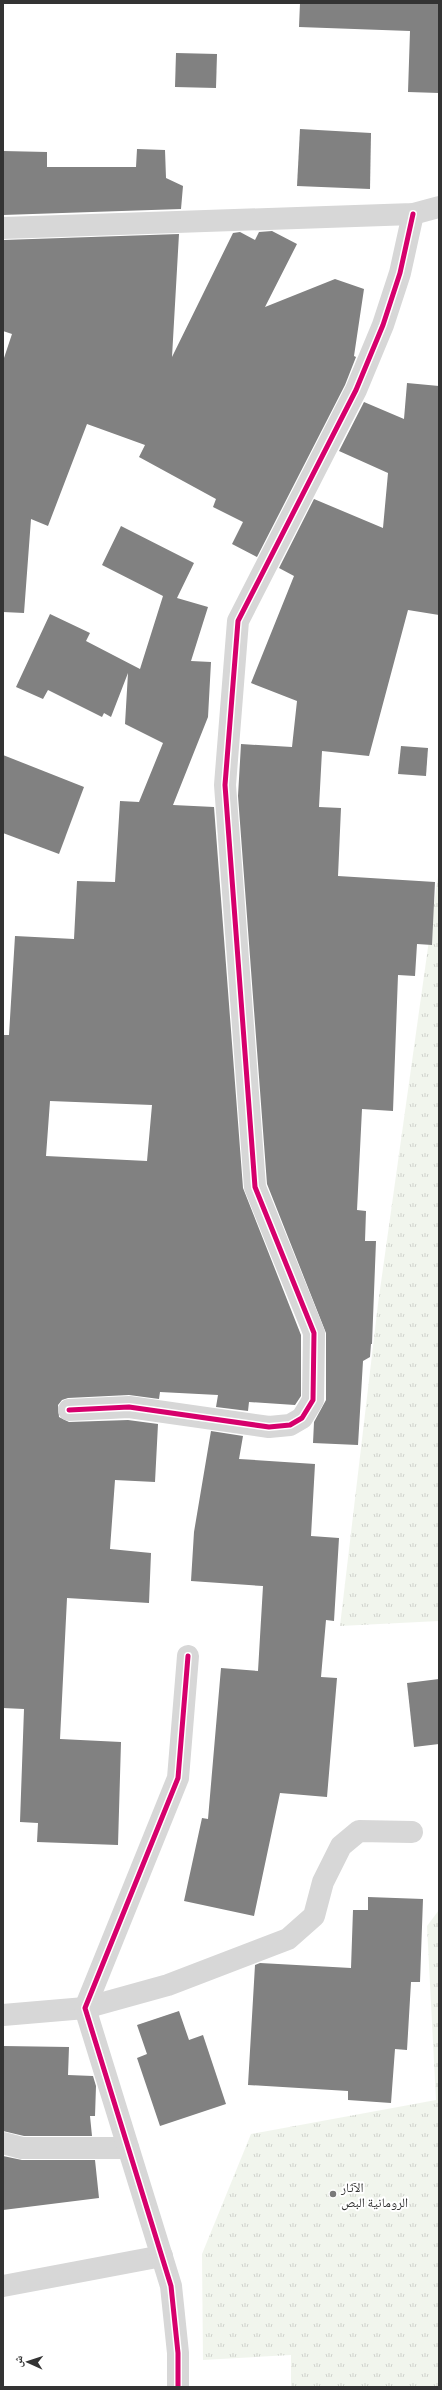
<svg xmlns="http://www.w3.org/2000/svg" width="442" height="2390" font-family="Manrope,'Noto Naskh Arabic',sans-serif">
  <defs>
    <pattern id="grass-tufts" width="24" height="20" patternUnits="userSpaceOnUse"><rect width="24" height="20" fill="#f1f5ed"/><path d="M3 7l-1-3M5 7V3M7 7l1-3M15 17l-1-3M17 17v-4M19 17l1-3" fill="none" stroke="#cfd2cc"/></pattern>
  </defs>
  <rect width="100%" height="100%" fill="#fff"/>
  <g fill="url(#grass-tufts)">
    <path d="M 439,869 L 439,1621 L 340,1626 L 378,1304 Z"/>
    <path d="M 439,1910 L 439,2387 L 291,2387 L 291,2355 L 203,2360 L 202,2254 L 251,2134 L 436,2100 L 427,1926 Z"/>
  </g>
  <g fill="#818181" fill-rule="evenodd">
    <path d="M 300,3 L 439,3 L 439,93 L 408,92 L 410,31 L 299,27 Z"/>
    <path d="M 176,53 L 217,54 L 216,88 L 175,87 Z"/>
    <path d="M 300,129 L 371,133 L 370,189 L 297,186 Z"/>
    <path d="M 137,149 L 165,150 L 166,178 L 183,186 L 181,209 L 3,215 L 3,151 L 47,152 L 47,167 L 136,167 Z"/>
    <path d="M 272,231 L 297,244 L 265,307 L 335,279 L 364,289 L 354,356 L 356,357 L 345,385 L 257,557 L 232,544 L 243,522 L 213,507 L 216,499 L 139,457 L 145,445 L 87,424 L 48,526 L 31,519 L 24,613 L 3,612 L 3,361 L 12,334 L 3,331 L 3,240 L 179,234 L 172,357 L 233,233 L 240,232 L 255,240 L 259,232 Z"/>
    <path d="M 407,383 L 439,386 L 439,615 L 408,610 L 369,756 L 322,751 L 319,807 L 341,808 L 338,876 L 435,882 L 432,945 L 417,944 L 415,976 L 398,975 L 393,1111 L 362,1109 L 357,1210 L 366,1211 L 365,1241 L 376,1241 L 372,1344 L 371,1344 L 370,1357 L 363,1361 L 358,1445 L 313,1443 L 314,1422 L 326,1400 L 326,1333 L 267,1184 L 238,796 L 241,744 L 292,747 L 297,701 L 251,683 L 294,576 L 279,568 L 314,499 L 383,528 L 388,473 L 339,451 L 364,402 L 404,419 Z"/>
    <path d="M 121,526 L 194,563 L 177,598 L 208,607 L 191,661 L 211,662 L 208,717 L 173,805 L 214,807 L 243,1188 L 301,1335 L 301,1396 L 295,1405 L 249,1402 L 248,1411 L 216,1407 L 218,1395 L 160,1392 L 159,1399 L 129,1395 L 68,1398 L 62,1400 L 58,1405 L 59,1417 L 69,1422 L 128,1420 L 158,1424 L 155,1482 L 115,1480 L 110,1549 L 151,1553 L 149,1603 L 67,1598 L 60,1739 L 121,1742 L 118,1845 L 37,1842 L 38,1823 L 20,1822 L 24,1709 L 3,1708 L 3,1035 L 9,1035 L 15,936 L 74,939 L 77,881 L 115,882 L 120,801 L 139,802 L 163,743 L 125,724 L 128,673 L 111,717 L 104,713 L 102,717 L 48,690 L 43,699 L 16,687 L 50,614 L 90,633 L 86,641 L 140,669 L 163,596 L 102,565 ZM 50,1101 L 152,1105 L 147,1161 L 46,1156 Z"/>
    <path d="M 401,746 L 428,748 L 426,776 L 398,774 Z"/>
    <path d="M 3,755 L 84,787 L 59,854 L 3,833 Z"/>
    <path d="M 211,1431 L 243,1436 L 239,1459 L 315,1464 L 311,1536 L 339,1538 L 334,1621 L 326,1620 L 321,1677 L 337,1678 L 327,1797 L 280,1793 L 254,1916 L 184,1901 L 202,1818 L 208,1819 L 221,1668 L 258,1671 L 263,1586 L 191,1581 L 194,1532 Z"/>
    <path d="M 439,1679 L 439,1744 L 414,1747 L 407,1683 Z"/>
    <path d="M 368,1897 L 423,1899 L 420,1982 L 411,1982 L 407,2050 L 395,2049 L 391,2103 L 348,2100 L 348,2091 L 248,2085 L 255,1965 L 260,1963 L 351,1968 L 353,1910 L 368,1910 Z"/>
    <path d="M 179,2011 L 189,2040 L 203,2035 L 226,2104 L 160,2126 L 137,2058 L 147,2054 L 137,2025 Z"/>
    <path d="M 3,2046 L 69,2047 L 68,2075 L 93,2076 L 96,2086 L 95,2116 L 90,2116 L 92,2136 L 24,2136 L 3,2131 Z"/>
    <path d="M 3,2156 L 22,2160 L 95,2160 L 99,2198 L 3,2210 Z"/>
  </g>
  <g fill="none" stroke-linecap="round" stroke-linejoin="round">
    <g stroke="#d7d7d7" stroke-width="22">
      <path d="M 3,228 L 413,214 L 439,207"/>
      <path d="M 69,1410 L 129,1407 L 269,1427 L 290,1425 L 302,1418 L 313,1400 L 314,1333 L 255,1187 L 225,785 L 238,621 L 356,390 L 383,325 L 400,273 L 413,214"/>
      <path d="M 3,2015 L 85,2008 L 168,1985 L 288,1939 L 314,1916 L 323,1882 L 341,1846 L 359,1831 L 412,1832"/>
      <path d="M 3,2143 L 22,2148 L 128,2148"/>
      <path d="M 3,2286 L 162,2256"/>
      <path d="M 178,2387 L 178,2353 L 171,2286 L 85,2008 L 178,1778 L 188,1656"/>
    </g>
    <defs>
      <g id="cycleway">
        <path d="M 69,1410 L 129,1407 L 269,1427 L 290,1425 L 302,1418 L 313,1400 L 314,1333 L 255,1187 L 225,785 L 238,621 L 356,390 L 383,325 L 400,273 L 413,214"/>
        <path d="M 178,2387 L 178,2353 L 171,2286 L 85,2008 L 178,1778 L 188,1656"/>
      </g>
    </defs>
    <use href="#cycleway" stroke="#fff" stroke-width="8"/>
    <use href="#cycleway" stroke="#d6006c" stroke-width="5"/>
  </g>
  <circle fill="#7a7a7a" stroke="#fff" stroke-width="1.5" cx="333" cy="2194" r="4"/>
  <g text-anchor="middle" stroke-width="4" stroke-linejoin="round" paint-order="stroke">
    <g font-size="13" fill="#333" stroke="#fff" text-anchor="start">
      <text x="341" y="2192">الآثار<tspan x="341" dy="15">الرومانية البص</tspan></text>
    </g>
  </g>
  <rect width="442" height="2390" fill="none" stroke="#333333" stroke-width="8"/>
  <g transform="translate(28 2362) rotate(273)" stroke="#ffffff" stroke-width="3" paint-order="stroke">
  <path d="M0-3L7 15L0 10L-7 15Z" fill="#333333"/>
  <text y="-6" font-size="11" font-weight="bold" text-anchor="middle" fill="#333333">ش</text>
  </g>
</svg>
